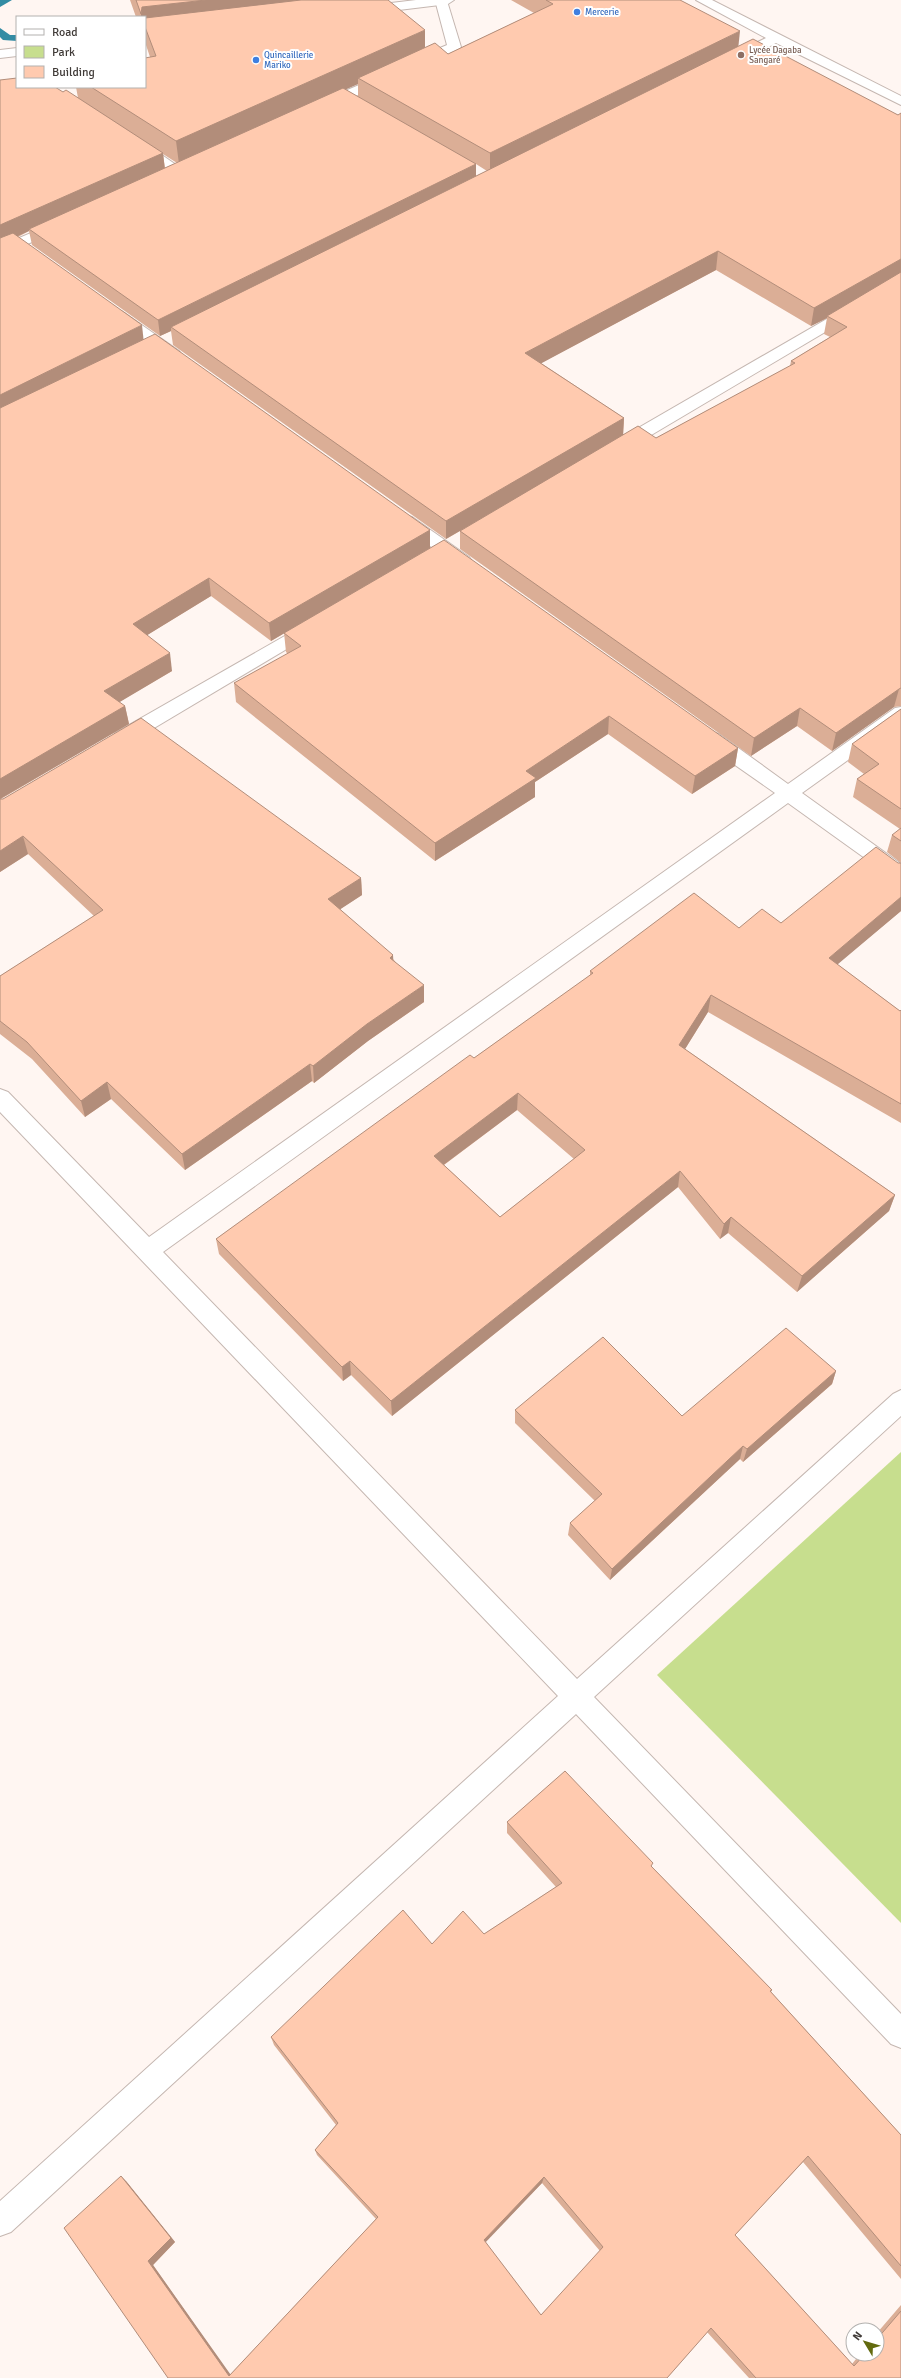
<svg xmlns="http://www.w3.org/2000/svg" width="901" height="2378" font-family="Signika,sans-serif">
  <rect width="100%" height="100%" fill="#fff6f2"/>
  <path fill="#c7de8e" d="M 901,1452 L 901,1923 L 657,1675 Z"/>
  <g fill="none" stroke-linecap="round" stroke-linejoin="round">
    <g fill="#338ca4" fill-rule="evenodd">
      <path d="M 0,0 L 12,0 L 0,7 Z"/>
      <path d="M 0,28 L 10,35 L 17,35 L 17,41 L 3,40 L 0,37 Z"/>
    </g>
    <defs>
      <g id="street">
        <path d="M 435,0 L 447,1 L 461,47 L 459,50 L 422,66 L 412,66 L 410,63 L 412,60 L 447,45 Z"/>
        <path d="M 696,0 L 712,0 L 901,96 L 901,105 L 776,43 L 741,61 L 731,61 L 729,58 L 731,55 L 766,38 Z"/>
        <path d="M 385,74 L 390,75 L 392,78 L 390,81 L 329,108 L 324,109 L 317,105 L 319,102 Z"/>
        <path d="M 138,141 L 143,142 L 185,171 L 183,174 L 173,174 L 133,148 L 131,145 L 133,142 Z"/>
        <path d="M 57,222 L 62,223 L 64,226 L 62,229 L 0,256 L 0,246 Z"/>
        <path d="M 901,276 L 901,287 L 626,450 L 614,450 L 612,446 L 614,442 Z"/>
        <path d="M 118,310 L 123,312 L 179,351 L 181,354 L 179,357 L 167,357 L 113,318 L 110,315 L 113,312 Z"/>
        <path d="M 406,516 L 412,517 L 469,557 L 472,561 L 469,565 L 457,565 L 400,525 L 398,521 L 400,517 Z"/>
        <path d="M 311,621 L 317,623 L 320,627 L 317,631 L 129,743 L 122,744 L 115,743 L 113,738 L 115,733 Z"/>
        <path d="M 901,707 L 901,722 L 802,793 L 901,864 L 901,881 L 894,879 L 788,803 L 163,1252 L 577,1679 L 893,1394 L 901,1390 L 901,1416 L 594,1697 L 901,2014 L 901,2048 L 891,2044 L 576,1714 L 11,2232 L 0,2236 L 0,2201 L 558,1696 L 0,1112 L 0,1089 L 8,1092 L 149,1237 L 775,793 L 705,744 L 703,739 L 705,734 L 712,732 L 719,734 L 788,784 L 895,708 Z"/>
      </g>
      <g id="secondary">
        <path d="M 416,0 L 454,0 L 448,4 L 366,14 L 359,10 L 366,6 Z"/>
        <path d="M 17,48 L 17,56 L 0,58 L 0,50 Z"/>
      </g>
    </defs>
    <use href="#street" stroke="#c5b7b1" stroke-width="2"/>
    <use href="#secondary" stroke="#c5b7b1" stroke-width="2"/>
    <use href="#street" fill="#fff" fill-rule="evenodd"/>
    <use href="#secondary" fill="#fff" fill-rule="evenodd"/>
  </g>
  <g fill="#dbae96" fill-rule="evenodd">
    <path d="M 130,0 L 388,0 L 425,48 L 448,54 L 534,13 L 511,0 L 680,0 L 738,47 L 898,115 L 901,113 L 901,706 L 894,707 L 832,751 L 797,726 L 751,756 L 460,549 L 460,531 L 446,539 L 173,345 L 171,331 L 160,336 L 32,245 L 29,231 L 18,237 L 144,340 L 430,530 L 430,548 L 738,748 L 735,766 L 692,794 L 608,734 L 535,782 L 535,797 L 435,861 L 236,702 L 234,683 L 288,654 L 286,652 L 284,633 L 375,580 L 271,641 L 211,596 L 147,635 L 172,671 L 119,702 L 125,706 L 129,724 L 1,799 L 361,878 L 362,895 L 340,909 L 394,960 L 424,1002 L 368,1041 L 314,1083 L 312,1081 L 185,1170 L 111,1099 L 85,1117 L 32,1059 L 0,1034 L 0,976 L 94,916 L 28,854 L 0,872 L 0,80 L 63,92 L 78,98 L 76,87 L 145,87 L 150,57 L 145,42 L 145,17 L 136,17 ZM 358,84 L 358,97 L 345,89 ZM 163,154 L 177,163 L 165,168 ZM 476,164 L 487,171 L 476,176 ZM 716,270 L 811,326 L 827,318 L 824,334 L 830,337 L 791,361 L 790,366 L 656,438 L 623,435 L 624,418 L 541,363 Z"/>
    <path d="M 901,709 L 901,863 L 887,852 L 892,835 L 900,829 L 853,797 L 857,779 L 864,774 L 848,762 L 852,744 Z"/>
    <path d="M 898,863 L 901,911 L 837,964 L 900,1011 L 901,1010 L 901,1123 L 708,1012 L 685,1049 L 895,1195 L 889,1211 L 797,1292 L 728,1233 L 720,1239 L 678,1187 L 392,1416 L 351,1375 L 343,1381 L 219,1254 L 216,1239 L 474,1058 L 590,976 L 590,971 L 739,928 L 781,923 ZM 517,1110 L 574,1159 L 500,1217 L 444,1165 Z"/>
    <path d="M 836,1371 L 832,1384 L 743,1462 L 740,1459 L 610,1580 L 568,1535 L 570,1523 L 595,1501 L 515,1423 L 515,1410 L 682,1416 Z"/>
    <path d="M 507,1822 L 652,1867 L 772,1990 L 771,1992 L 901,2135 L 901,2279 L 803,2162 L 735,2235 L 852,2364 L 860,2354 L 877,2354 L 877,2333 L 901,2305 L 901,2378 L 749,2378 L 707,2332 L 667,2378 L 168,2378 L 126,2181 L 175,2242 L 153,2265 L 230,2375 L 376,2219 L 317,2155 L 315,2150 L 336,2125 L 274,2045 L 271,2037 L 432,1944 L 484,1934 L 556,1887 L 507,1833 ZM 542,2183 L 600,2251 L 541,2315 L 485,2242 Z"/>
  </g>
  <g fill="#b28d7a">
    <path d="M 206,0 L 367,0 L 145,27 L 145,17 L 141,17 L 141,14 L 142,7 Z"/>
    <path d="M 425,30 L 425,53 L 358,78 L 358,84 L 179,164 L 176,141 Z"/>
    <path d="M 740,31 L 738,50 L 490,172 L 490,153 Z"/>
    <path d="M 163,153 L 165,171 L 29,229 L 29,231 L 0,244 L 0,225 Z"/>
    <path d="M 476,164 L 476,180 L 171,327 L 171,331 L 160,336 L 158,320 Z"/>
    <path d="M 718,251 L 716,270 L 525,372 L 525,353 Z"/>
    <path d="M 901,259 L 901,276 L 827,316 L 827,318 L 811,326 L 814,308 Z"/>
    <path d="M 142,325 L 144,344 L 0,415 L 0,395 Z"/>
    <path d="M 624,418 L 623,436 L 446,539 L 446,521 Z"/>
    <path d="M 430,530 L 430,548 L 271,641 L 269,623 Z"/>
    <path d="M 209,578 L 211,596 L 136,642 L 133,624 Z"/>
    <path d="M 170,653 L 172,671 L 108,709 L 104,691 Z"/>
    <path d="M 899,689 L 894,707 L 832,751 L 836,733 Z"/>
    <path d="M 125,706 L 129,724 L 0,799 L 0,779 Z"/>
    <path d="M 800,708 L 797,726 L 751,756 L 754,738 Z"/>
    <path d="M 609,716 L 608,734 L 535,782 L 535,797 L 435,861 L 435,843 L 526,771 Z"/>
    <path d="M 738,748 L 735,766 L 692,794 L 695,776 Z"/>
    <path d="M 23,836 L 28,854 L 0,872 L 0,851 Z"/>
    <path d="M 361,878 L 362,895 L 330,916 L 328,899 Z"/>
    <path d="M 901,897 L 901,911 L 825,975 L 829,958 Z"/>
    <path d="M 393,955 L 394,972 L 390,958 Z"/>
    <path d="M 424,985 L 424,1002 L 368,1041 L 314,1083 L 313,1066 L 367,1024 Z"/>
    <path d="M 711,995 L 708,1012 L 677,1062 L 679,1045 Z"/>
    <path d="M 310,1064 L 312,1081 L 185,1170 L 182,1154 Z"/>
    <path d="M 107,1082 L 111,1099 L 85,1117 L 81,1101 Z"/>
    <path d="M 518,1093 L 517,1110 L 434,1172 L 434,1156 Z"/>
    <path d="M 680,1171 L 678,1187 L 392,1416 L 391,1401 Z"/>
    <path d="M 895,1195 L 889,1211 L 797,1292 L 802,1276 Z"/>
    <path d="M 731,1217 L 728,1233 L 720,1239 L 724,1224 Z"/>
    <path d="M 350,1361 L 351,1375 L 343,1381 L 342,1367 Z"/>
    <path d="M 836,1371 L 832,1384 L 743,1462 L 747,1449 Z"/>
    <path d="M 743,1446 L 740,1459 L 610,1580 L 612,1569 Z"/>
    <path d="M 121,2176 L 126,2181 L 175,2242 L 153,2265 L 233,2378 L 229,2376 L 148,2261 Z"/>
    <path d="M 544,2177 L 542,2183 L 483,2245 L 484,2240 Z"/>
  </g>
  <g fill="#ffcaaf" stroke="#b28d7a" fill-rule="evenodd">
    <path d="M 136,0 L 206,0 L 142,7 L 141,14 Z"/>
    <path d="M 301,0 L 388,0 L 425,30 L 176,141 L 91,87 L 145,87 L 145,58 L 156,56 L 145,27 L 145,18 Z"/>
    <path d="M 546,0 L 680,0 L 740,31 L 490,153 L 358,78 L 435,43 L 448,54 L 553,4 Z"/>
    <path d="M 753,39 L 898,115 L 901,113 L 901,259 L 814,308 L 718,251 L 525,353 L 624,418 L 446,521 L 171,327 Z"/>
    <path d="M 17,78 L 17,87 L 55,87 L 63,92 L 66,90 L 163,153 L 0,225 L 0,80 Z"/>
    <path d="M 343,88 L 476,164 L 158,320 L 29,229 Z"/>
    <path d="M 13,233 L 142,325 L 0,395 L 0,238 Z"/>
    <path d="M 901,272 L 901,688 L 899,689 L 836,733 L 800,708 L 754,738 L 460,531 L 638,426 L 656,438 L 795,363 L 791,361 L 847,327 L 827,316 Z"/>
    <path d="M 155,334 L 430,530 L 269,623 L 209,578 L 133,624 L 170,653 L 104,691 L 125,706 L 0,779 L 0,408 Z"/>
    <path d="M 444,540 L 738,748 L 695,776 L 609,716 L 526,771 L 536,778 L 435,843 L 234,683 L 301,646 L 284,633 Z"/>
    <path d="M 901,709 L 901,809 L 857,779 L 879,764 L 852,744 Z"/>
    <path d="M 141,718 L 361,878 L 328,899 L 393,955 L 390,958 L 424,985 L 367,1024 L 313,1066 L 310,1064 L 182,1154 L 107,1082 L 81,1101 L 27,1042 L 0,1021 L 0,976 L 103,910 L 23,836 L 0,851 L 0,799 L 3,799 Z"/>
    <path d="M 901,828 L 901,841 L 892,835 Z"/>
    <path d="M 876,847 L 898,863 L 901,863 L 901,897 L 829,958 L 900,1011 L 901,1010 L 901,1104 L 711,995 L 679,1045 L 895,1195 L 802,1276 L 731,1217 L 724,1224 L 680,1171 L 391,1401 L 350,1361 L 342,1367 L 216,1239 L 470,1055 L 474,1058 L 593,973 L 590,971 L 694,893 L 739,928 L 762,909 L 781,923 ZM 518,1093 L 585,1150 L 500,1217 L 434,1156 Z"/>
    <path d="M 786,1328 L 836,1371 L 747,1449 L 743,1446 L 612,1569 L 570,1523 L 602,1494 L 515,1410 L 603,1337 L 682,1416 Z"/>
    <path d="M 565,1771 L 653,1863 L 651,1866 L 772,1990 L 770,1991 L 901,2135 L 901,2266 L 808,2156 L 735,2235 L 854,2366 L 865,2354 L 877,2354 L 877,2339 L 901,2311 L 901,2378 L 756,2378 L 711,2328 L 667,2378 L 168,2378 L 64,2228 L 121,2176 L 171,2238 L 148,2261 L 229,2376 L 378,2217 L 315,2150 L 338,2123 L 271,2037 L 403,1910 L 432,1944 L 463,1911 L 484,1934 L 562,1883 L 507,1822 ZM 544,2177 L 603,2247 L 541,2315 L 484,2240 Z"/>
  </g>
  <g fill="#3f7fe0" stroke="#fff" stroke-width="1.5">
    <circle cx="577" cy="12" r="4"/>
    <circle cx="256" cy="60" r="4"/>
  </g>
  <circle fill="#8d6e63" stroke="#fff" stroke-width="1.5" cx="741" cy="55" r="4"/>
  <g text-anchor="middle" stroke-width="4" stroke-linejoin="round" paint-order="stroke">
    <g font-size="9" fill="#366cbe" stroke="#fff" text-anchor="start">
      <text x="585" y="15">Mercerie</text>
      <text x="264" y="58">Quincaillerie<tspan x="264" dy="10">Mariko</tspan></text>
    </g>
    <g font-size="9" fill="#785e54" stroke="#fff" text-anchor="start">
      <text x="749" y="53">Lycée Dagaba<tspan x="749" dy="10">Sangaré</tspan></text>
    </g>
  </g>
  <rect x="16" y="16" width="130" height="72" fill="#ffffff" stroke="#b3b1af"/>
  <rect x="24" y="29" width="20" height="6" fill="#ffffff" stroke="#b3b1af"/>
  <text x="52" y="36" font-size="12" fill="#403b38">Road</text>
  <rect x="24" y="46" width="20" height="12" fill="#c7de8e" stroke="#b3b1af"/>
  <text x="52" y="56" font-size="12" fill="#403b38">Park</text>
  <rect x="24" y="66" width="20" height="12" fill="#ffcaaf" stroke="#b3b1af"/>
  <text x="52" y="76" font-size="12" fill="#403b38">Building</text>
  <g transform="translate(865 2342) rotate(308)"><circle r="19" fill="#ffffff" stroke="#b3b1af"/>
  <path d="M0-3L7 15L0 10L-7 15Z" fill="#626a0e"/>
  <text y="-6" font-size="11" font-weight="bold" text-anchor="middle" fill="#403b38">N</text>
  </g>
</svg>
